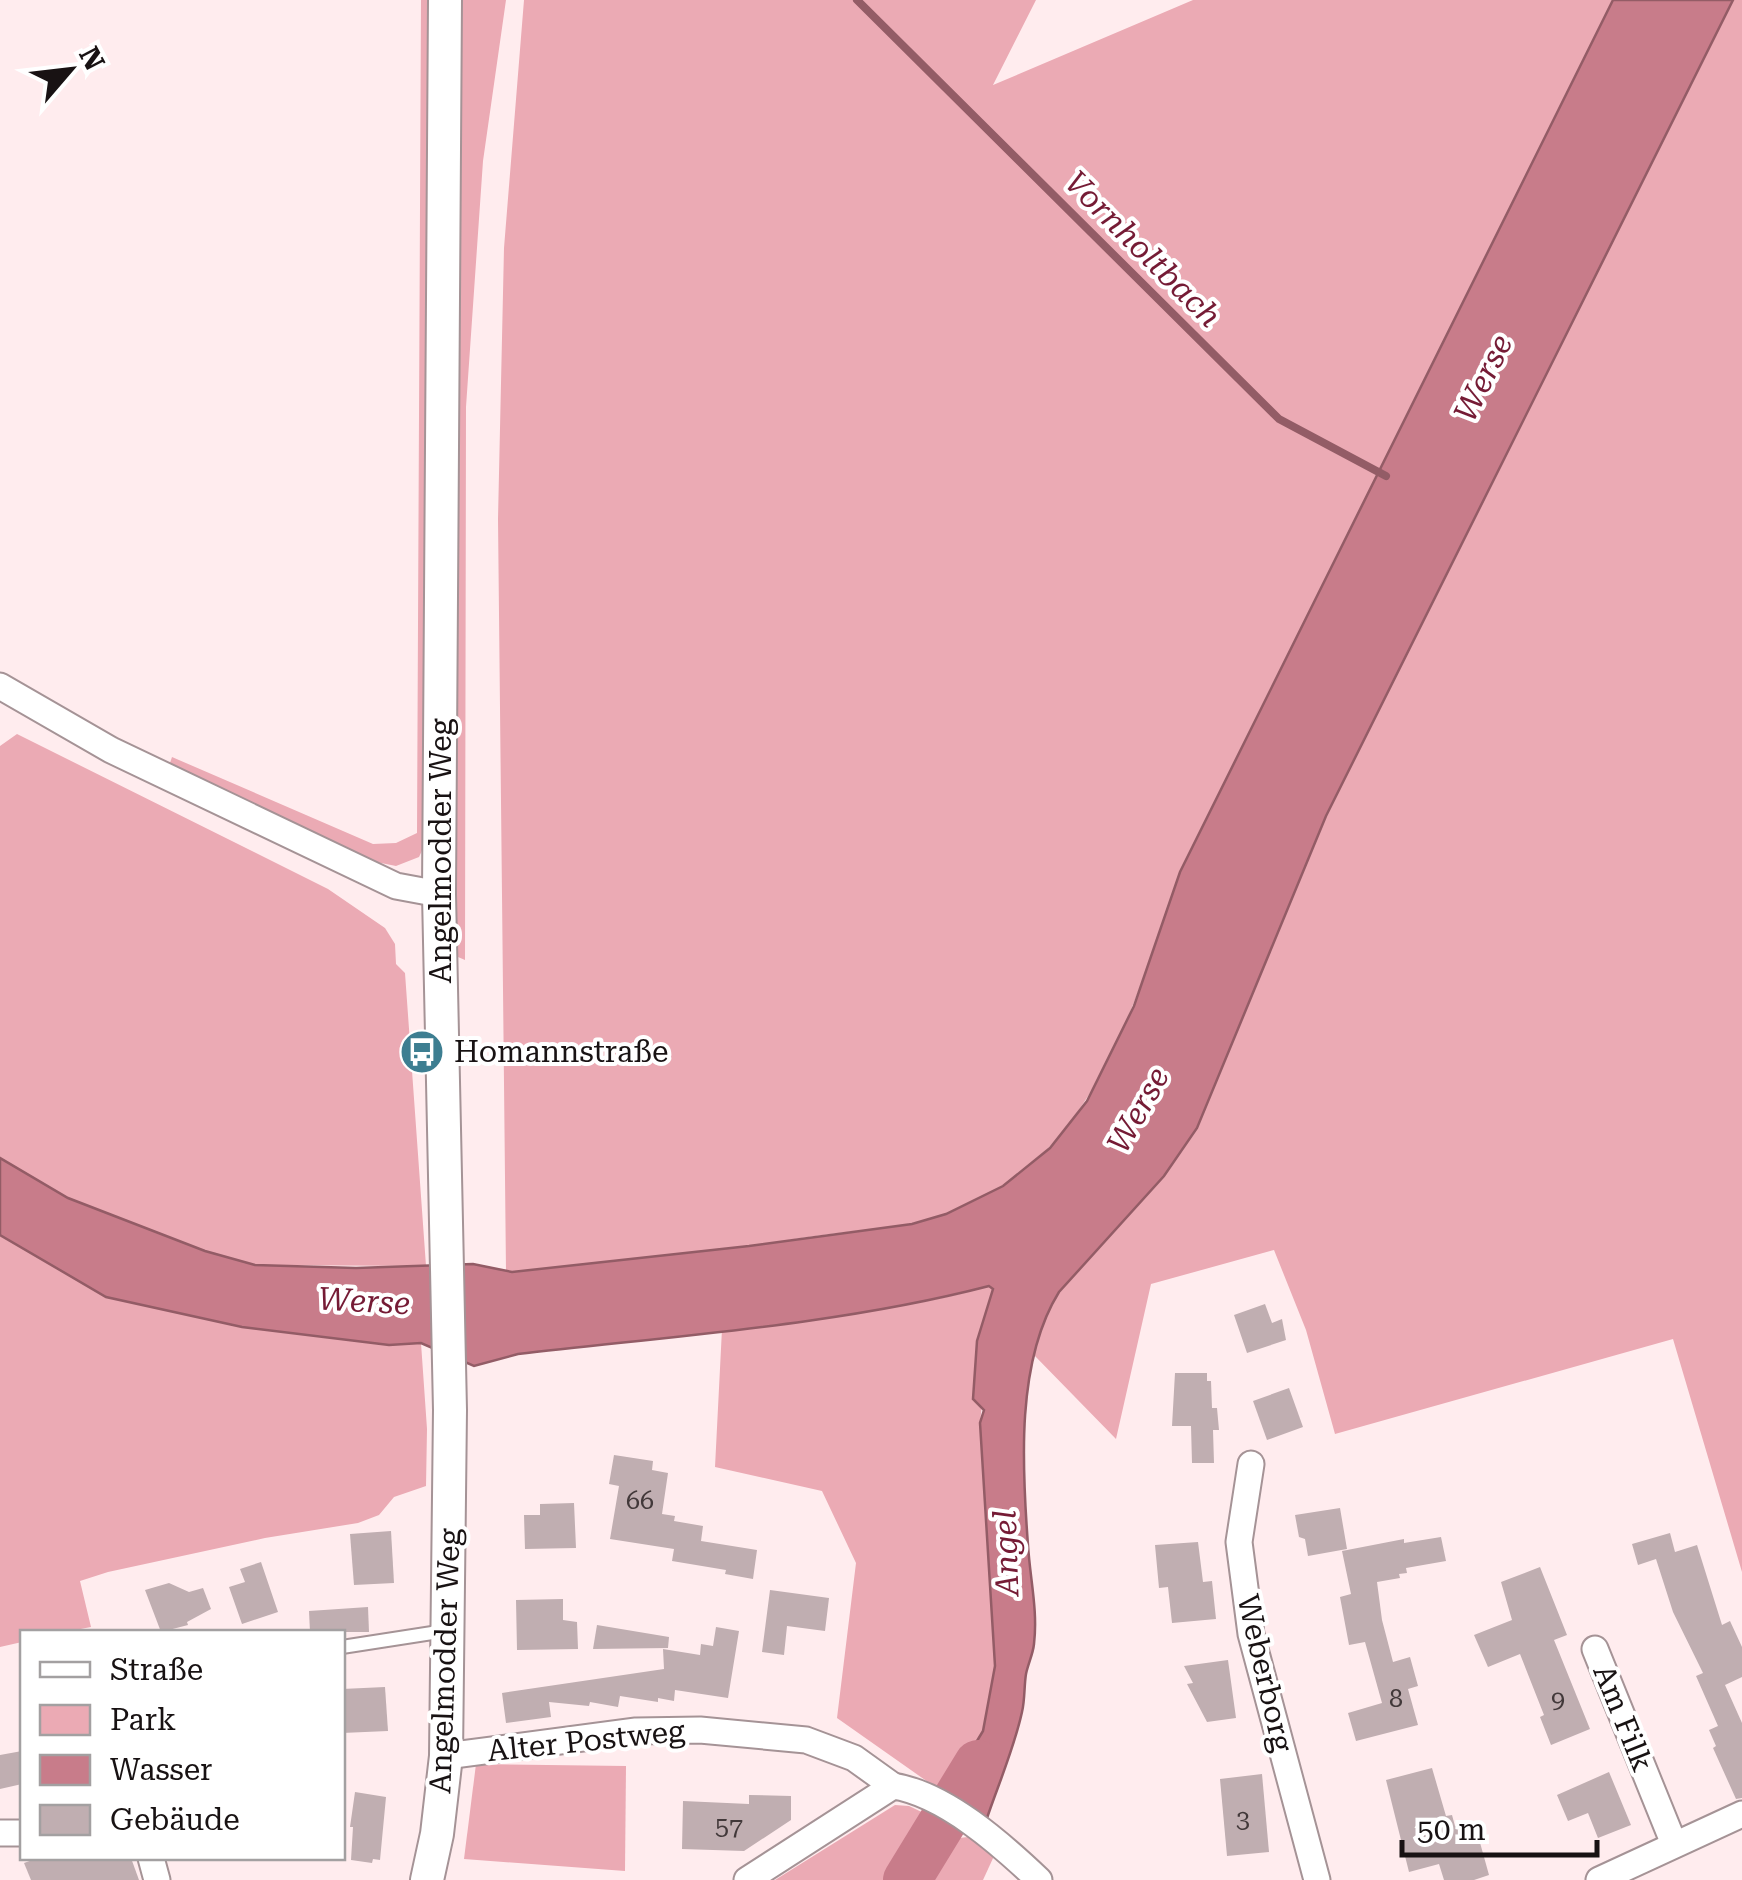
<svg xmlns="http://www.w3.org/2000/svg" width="1742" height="1880" font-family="'Roboto Serif',serif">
  <rect width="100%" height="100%" fill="#ffecee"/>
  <g fill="#ebaab4">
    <path d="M 421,0 L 432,0 L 429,836 L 419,857 L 396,866 L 371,861 L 169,766 L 172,757 L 373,844 L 396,843 L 417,833 Z"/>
    <path d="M 454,0 L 506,0 L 483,161 L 466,407 L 465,960 L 458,957 L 453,885 Z"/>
    <path d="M 524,0 L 1036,0 L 993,85 L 1193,0 L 1613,0 L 1180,872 C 1134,1004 1093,1166 944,1215 C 908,1227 869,1229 831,1234 C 798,1238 766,1244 733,1248 C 680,1255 627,1261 574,1266 C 552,1268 528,1274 506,1271 L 498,519 L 504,248 Z"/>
    <path d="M 1733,0 L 1742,0 L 1742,1572 L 1673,1339 L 1335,1434 L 1306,1330 L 1274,1250 L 1151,1284 L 1116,1439 L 1033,1354 L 1047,1311 L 1059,1292 L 1164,1176 L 1197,1128 L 1326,816 Z"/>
    <path d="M 17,734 L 328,889 L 385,928 L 395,944 L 396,964 L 405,973 L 426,1266 L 255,1265 L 205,1251 L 68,1198 L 0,1158 L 0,746 Z"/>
    <path d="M 0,1235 L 106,1297 L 242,1327 L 389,1345 L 421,1343 L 427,1429 L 426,1486 L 394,1497 L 379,1515 L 358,1523 L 265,1538 L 108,1572 L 80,1581 L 91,1627 L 65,1632 L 22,1632 L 22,1642 L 0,1647 Z"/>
    <path d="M 989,1286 L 994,1289 L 980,1423 L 995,1666 L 983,1731 L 945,1794 L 837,1718 L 856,1563 L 822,1491 L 715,1467 L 722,1329 C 811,1318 903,1311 989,1286 Z"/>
    <path d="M 476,1764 L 626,1766 L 625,1871 L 464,1859 Z"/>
    <path d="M 895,1805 L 909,1806 L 928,1815 L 886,1880 L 775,1880 Z"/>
    <path d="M 986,1835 L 1000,1843 L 983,1880 L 923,1880 L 959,1838 Z"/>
  </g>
  <path fill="#c87c8a" stroke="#935c66" stroke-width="2.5" d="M 1613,0 L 1733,0 L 1326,816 L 1197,1128 L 1164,1176 L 1059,1292 C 1016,1361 1022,1466 1028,1545 C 1030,1579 1038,1610 1034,1644 C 1033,1654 1028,1664 1026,1674 C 1024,1686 1025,1700 1022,1712 C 1014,1749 998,1785 986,1821 L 945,1794 L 983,1731 L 995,1666 L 980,1423 L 984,1410 L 973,1399 L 977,1341 L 993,1289 L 989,1286 C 839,1325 672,1336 518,1354 L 474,1366 L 421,1343 L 389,1345 L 242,1327 L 106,1297 L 0,1235 L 0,1158 L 68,1198 L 205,1251 L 255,1265 L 356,1268 L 473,1264 L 512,1272 L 749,1246 L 912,1224 L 946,1214 L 1003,1186 L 1050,1148 L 1087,1101 L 1134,1006 L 1180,872 Z"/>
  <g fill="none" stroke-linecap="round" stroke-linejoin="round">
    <path stroke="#935c66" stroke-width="8" d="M 857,0 L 1279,419 L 1386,476"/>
    <path stroke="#c87c8a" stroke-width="48" d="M 907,1880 L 978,1764"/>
  </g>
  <g fill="#c0aeb1">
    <path d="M 1265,1304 L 1272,1323 L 1282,1319 L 1286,1340 L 1247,1353 L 1234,1315 Z"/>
    <path d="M 1175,1373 L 1207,1373 L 1207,1381 L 1211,1381 L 1212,1408 L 1217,1408 L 1219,1430 L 1213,1430 L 1214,1463 L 1192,1463 L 1191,1426 L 1172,1426 Z"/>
    <path d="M 1289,1388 L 1303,1427 L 1267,1440 L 1253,1401 Z"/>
    <path d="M 614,1455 L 653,1461 L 652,1470 L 668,1473 L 662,1514 L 675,1516 L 674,1521 L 703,1526 L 701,1541 L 757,1550 L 753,1579 L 725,1574 L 726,1570 L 672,1561 L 674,1549 L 610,1539 L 619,1486 L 609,1484 Z"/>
    <path d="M 574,1503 L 576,1548 L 525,1549 L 524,1515 L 540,1515 L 540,1504 Z"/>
    <path d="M 1340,1508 L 1347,1549 L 1308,1556 L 1305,1539 L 1299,1537 L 1295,1515 Z"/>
    <path d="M 391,1531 L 394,1583 L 354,1585 L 350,1534 Z"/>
    <path d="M 1670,1533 L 1675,1552 L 1697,1545 L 1722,1625 L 1730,1621 L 1742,1647 L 1742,1677 L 1725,1685 L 1742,1723 L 1742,1798 L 1736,1799 L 1713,1748 L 1716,1746 L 1709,1730 L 1718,1726 L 1696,1676 L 1703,1673 L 1673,1612 L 1656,1559 L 1638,1565 L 1632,1544 Z"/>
    <path d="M 1441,1537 L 1446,1561 L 1406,1568 L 1407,1573 L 1399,1574 L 1400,1578 L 1377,1582 L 1382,1620 L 1393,1662 L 1410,1657 L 1418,1686 L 1408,1689 L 1418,1725 L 1356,1741 L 1348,1713 L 1382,1703 L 1365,1642 L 1349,1645 L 1340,1597 L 1351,1594 L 1342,1551 L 1404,1539 L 1404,1543 Z"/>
    <path d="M 1198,1542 L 1203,1582 L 1212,1581 L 1216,1619 L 1172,1623 L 1168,1587 L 1159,1588 L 1155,1545 Z"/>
    <path d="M 261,1562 L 278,1612 L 242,1624 L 229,1587 L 245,1582 L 240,1569 Z"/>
    <path d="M 1540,1567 L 1567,1635 L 1554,1640 L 1590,1729 L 1551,1745 L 1540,1717 L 1544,1715 L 1520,1654 L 1488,1667 L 1474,1635 L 1512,1620 L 1501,1582 Z"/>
    <path d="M 169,1583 L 189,1592 L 203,1588 L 211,1609 L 187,1622 L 188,1625 L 161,1632 L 145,1590 Z"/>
    <path d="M 770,1590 L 829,1598 L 825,1631 L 787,1626 L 784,1655 L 762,1652 Z"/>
    <path d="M 563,1599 L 563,1620 L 577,1622 L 578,1649 L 517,1650 L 516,1600 Z"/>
    <path d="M 368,1607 L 369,1632 L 310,1632 L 309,1611 Z"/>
    <path d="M 597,1625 L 669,1637 L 668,1648 L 593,1649 Z"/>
    <path d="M 716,1627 L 739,1631 L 728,1698 L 675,1690 L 674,1701 L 658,1698 L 658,1702 L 620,1696 L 618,1707 L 590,1702 L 589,1706 L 549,1702 L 551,1717 L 506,1723 L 502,1693 L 664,1669 L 663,1649 L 700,1655 L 701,1644 L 713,1646 Z"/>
    <path d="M 1228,1660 L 1236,1718 L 1207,1722 L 1187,1684 L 1193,1683 L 1184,1666 Z"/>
    <path d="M 385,1687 L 388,1731 L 342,1733 L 342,1689 Z"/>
    <path d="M 22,1751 L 22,1784 L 0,1789 L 0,1755 Z"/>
    <path d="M 1432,1768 L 1446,1816 L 1452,1815 L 1455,1826 L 1474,1821 L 1489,1875 L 1474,1880 L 1444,1880 L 1439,1864 L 1409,1872 L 1386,1780 Z"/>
    <path d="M 1609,1772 L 1631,1825 L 1598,1838 L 1588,1813 L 1568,1821 L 1557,1795 Z"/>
    <path d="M 1262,1774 L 1269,1852 L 1227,1856 L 1220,1779 Z"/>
    <path d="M 355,1792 L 386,1797 L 380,1860 L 373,1859 L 372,1863 L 351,1860 L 353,1827 L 350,1827 Z"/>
    <path d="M 749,1795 L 791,1796 L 791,1820 L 744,1851 L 682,1849 L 683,1801 L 749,1804 Z"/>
    <path d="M 38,1858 L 131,1858 L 139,1880 L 31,1880 L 24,1863 Z"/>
  </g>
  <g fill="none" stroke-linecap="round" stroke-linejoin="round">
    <defs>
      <path id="service" d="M 342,1647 L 445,1631"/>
      <g id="minor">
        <path d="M 0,686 L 111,750 L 396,886 L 439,894"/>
        <path d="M 1251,1464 L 1239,1542 L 1251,1634 L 1317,1880"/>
        <path d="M 1595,1649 L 1674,1844"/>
        <path d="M 446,1756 L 636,1731 L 700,1730 L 806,1740 L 854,1758 L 893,1786"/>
        <path d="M 0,1833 L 22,1833"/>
        <path d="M 151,1858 L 157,1880"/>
        <path d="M 747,1880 L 893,1786 C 945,1794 1001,1844 1039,1880"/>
        <path d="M 1599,1880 L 1742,1814"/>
      </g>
      <path id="tertiary" d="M 427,1880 L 437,1834 L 446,1756 L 450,1410 L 439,894 L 445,0"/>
    </defs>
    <use href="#service" stroke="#a59396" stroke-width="16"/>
    <use href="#minor" stroke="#a59396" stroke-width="29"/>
    <use href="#tertiary" stroke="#a59396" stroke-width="36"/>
    <use href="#service" stroke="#fff" stroke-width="12"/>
    <use href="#minor" stroke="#fff" stroke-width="25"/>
    <use href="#tertiary" stroke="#fff" stroke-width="32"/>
  </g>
  <defs>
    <symbol id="bus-disc" viewBox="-11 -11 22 22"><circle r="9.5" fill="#3d7e91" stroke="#fff"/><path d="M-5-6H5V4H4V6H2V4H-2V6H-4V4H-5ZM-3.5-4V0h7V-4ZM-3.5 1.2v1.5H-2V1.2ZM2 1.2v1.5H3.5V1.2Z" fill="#fff"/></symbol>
  </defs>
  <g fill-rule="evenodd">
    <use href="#bus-disc" x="397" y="1027" width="50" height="50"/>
  </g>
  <g text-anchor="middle" stroke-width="8" stroke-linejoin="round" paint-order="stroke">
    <g font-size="25" fill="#42393a">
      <text x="640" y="1509">66</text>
      <text x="1396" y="1707">8</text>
      <text x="1558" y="1708">9</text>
      <text x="1243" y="1828">3</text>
      <text x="729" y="1835">57</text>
    </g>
    <g font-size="30" fill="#181213" stroke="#fff">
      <text transform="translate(441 851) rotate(-90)" y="10">Angelmodder Weg</text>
      <text transform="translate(445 1661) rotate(-88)" y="10">Angelmodder Weg</text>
      <text transform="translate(1265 1673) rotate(77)" y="10">Weberborg</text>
      <text transform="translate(1623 1718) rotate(68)" y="10">Am Filk</text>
      <text transform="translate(586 1741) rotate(-6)" y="10">Alter Postweg</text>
    </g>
    <g font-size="30" fill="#181213" stroke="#fff" text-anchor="start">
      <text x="454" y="1062">Homannstraße</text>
    </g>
    <g font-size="32" font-style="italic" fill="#751b35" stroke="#fff">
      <text transform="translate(1143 249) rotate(45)" y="11">Vornholtbach</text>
      <text transform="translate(1483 378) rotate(-64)" y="11">Werse</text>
      <text transform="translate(1138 1110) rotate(-61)" y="11">Werse</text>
      <text transform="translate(364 1301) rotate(3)" y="11">Werse</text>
      <text transform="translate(1006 1553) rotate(-92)" y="11">Angel</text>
    </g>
  </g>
  <rect x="20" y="1630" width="325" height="230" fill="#ffffff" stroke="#a3a0a1" stroke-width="2.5"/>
  <rect x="40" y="1662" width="50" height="15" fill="#ffffff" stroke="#a3a0a1" stroke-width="2.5"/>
  <text x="110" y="1680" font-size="30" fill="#181213">Straße</text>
  <rect x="40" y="1705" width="50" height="30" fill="#ebaab4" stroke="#a3a0a1" stroke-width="2.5"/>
  <text x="110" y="1730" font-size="30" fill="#181213">Park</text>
  <rect x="40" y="1755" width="50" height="30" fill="#c87c8a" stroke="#a3a0a1" stroke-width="2.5"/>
  <text x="110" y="1780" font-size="30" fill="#181213">Wasser</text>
  <rect x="40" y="1805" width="50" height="30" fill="#c0aeb1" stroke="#a3a0a1" stroke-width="2.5"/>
  <text x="110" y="1830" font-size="30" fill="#181213">Gebäude</text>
  <g transform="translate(70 70) rotate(62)" stroke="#ffffff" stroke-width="8" paint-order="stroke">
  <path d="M0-8L18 38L0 25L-18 38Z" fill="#181213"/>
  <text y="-15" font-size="28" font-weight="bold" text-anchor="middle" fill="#181213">N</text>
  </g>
  <path d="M1402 1840v15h195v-15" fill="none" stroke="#181213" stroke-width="5"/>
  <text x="1417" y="1840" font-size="30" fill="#181213" stroke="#ffffff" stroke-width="8" paint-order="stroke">50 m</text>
</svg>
